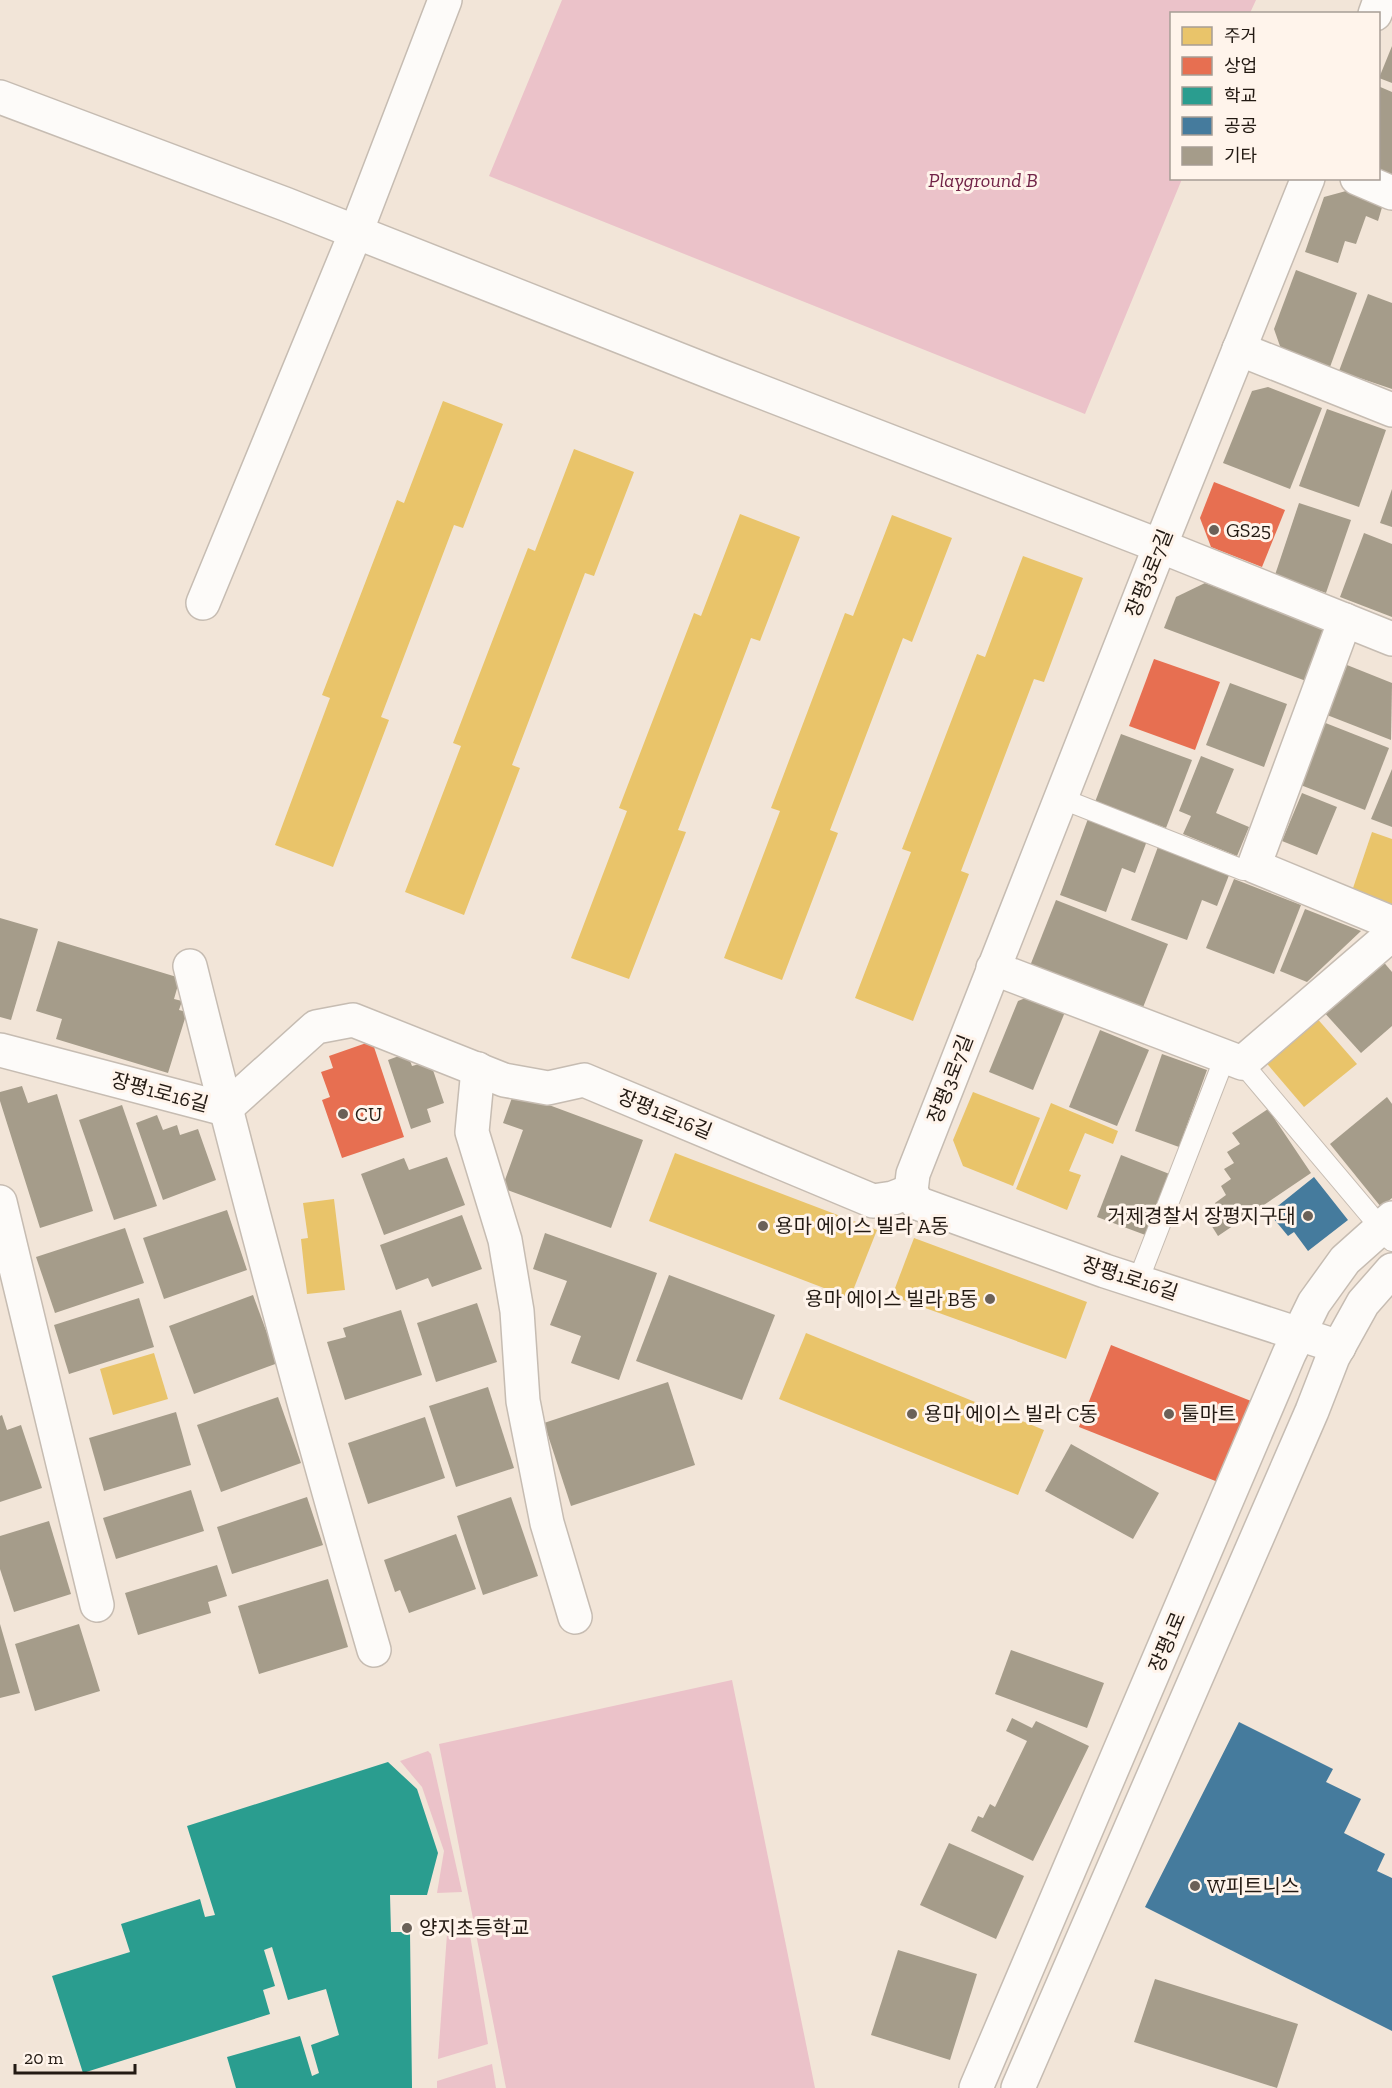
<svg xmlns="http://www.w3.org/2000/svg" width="1392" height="2088" font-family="'Zilla Slab','Noto Sans KR',serif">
  <rect width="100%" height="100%" fill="#f2e5d8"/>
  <g fill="#ebc2c9">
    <path d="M 562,0 L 1256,0 L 1250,13 L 1172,14 L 1172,178 L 1182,179 L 1085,414 L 489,176 Z"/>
    <path d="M 732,1680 L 815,2088 L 506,2088 L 439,1744 Z"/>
    <path d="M 428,1751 L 431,1754 L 462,1892 L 437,1893 L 444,1851 L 422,1787 L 400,1761 Z"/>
    <path d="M 469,1929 L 488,2044 L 438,2059 L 447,1934 Z"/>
    <path d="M 492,2064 L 496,2088 L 437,2088 L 437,2081 Z"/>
  </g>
  <g fill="#e9c46a">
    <path d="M 443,401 L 503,424 L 463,528 L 454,525 L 381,717 L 389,720 L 333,867 L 275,845 L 330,698 L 322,695 L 397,500 L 404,503 Z"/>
    <path d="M 574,449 L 634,472 L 594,576 L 585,573 L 512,765 L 520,768 L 464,915 L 405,892 L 461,746 L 453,743 L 528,548 L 535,551 Z"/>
    <path d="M 740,514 L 800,537 L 760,641 L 751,638 L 678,830 L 686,832 L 629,979 L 571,958 L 627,811 L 619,808 L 694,613 L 701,616 Z"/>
    <path d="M 892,515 L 952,538 L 912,642 L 903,638 L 830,830 L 838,833 L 782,980 L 724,958 L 780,811 L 771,808 L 845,613 L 853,616 Z"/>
    <path d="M 1023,556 L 1083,578 L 1044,682 L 1034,679 L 961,871 L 969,874 L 913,1021 L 855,998 L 911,852 L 902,849 L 977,654 L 985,657 Z"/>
    <path d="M 1372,832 L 1392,839 L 1392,909 L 1351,894 Z"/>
    <path d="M 1315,1016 L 1357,1064 L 1304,1107 L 1263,1059 Z"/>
    <path d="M 973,1092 L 1040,1118 L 1013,1186 L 963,1166 L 953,1140 Z"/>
    <path d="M 1051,1103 L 1118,1131 L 1113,1144 L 1085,1133 L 1069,1171 L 1081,1175 L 1067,1210 L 1016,1189 Z"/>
    <path d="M 675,1153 L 877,1230 L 850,1298 L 649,1221 Z"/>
    <path d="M 334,1199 L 345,1290 L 307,1294 L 301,1239 L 308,1238 L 303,1203 Z"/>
    <path d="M 914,1238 L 1087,1302 L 1066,1359 L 892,1296 Z"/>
    <path d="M 806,1333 L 1044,1430 L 1018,1495 L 779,1399 Z"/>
    <path d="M 154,1353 L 168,1399 L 113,1415 L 100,1369 Z"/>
  </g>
  <g fill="#e76f51">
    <path d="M 1214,482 L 1285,510 L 1262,567 L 1211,547 L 1200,518 Z"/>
    <path d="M 1154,659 L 1220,682 L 1195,750 L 1129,726 Z"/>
    <path d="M 372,1041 L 404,1137 L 342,1158 L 322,1100 L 330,1097 L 321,1072 L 333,1068 L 329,1056 Z"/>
    <path d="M 1111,1345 L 1256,1403 L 1223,1484 L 1079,1427 Z"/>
  </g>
  <path fill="#2a9d8f" d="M 388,1762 L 417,1789 L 438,1853 L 427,1895 L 390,1895 L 391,1932 L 410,1932 L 412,2088 L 236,2088 L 227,2057 L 300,2036 L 312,2076 L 319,2073 L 311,2045 L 339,2035 L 326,1989 L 288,2000 L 272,1947 L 264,1950 L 275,1986 L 263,1990 L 270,2014 L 83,2073 L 52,1976 L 130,1952 L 121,1924 L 200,1899 L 205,1917 L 215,1915 L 187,1826 Z"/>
  <g fill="#457b9d">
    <path d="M 1314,1177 L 1348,1220 L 1308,1251 L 1294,1232 L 1288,1236 L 1269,1213 Z"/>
    <path d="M 1239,1722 L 1333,1769 L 1326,1782 L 1361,1799 L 1344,1833 L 1385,1854 L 1377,1871 L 1392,1878 L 1392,2031 L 1145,1907 Z"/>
  </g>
  <g fill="#a59c8a">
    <path d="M 1392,46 L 1392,83 L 1379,78 Z"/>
    <path d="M 1378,86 L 1392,92 L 1392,182 L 1378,176 Z"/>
    <path d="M 1346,191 L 1383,204 L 1378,221 L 1366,216 L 1356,244 L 1345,241 L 1338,263 L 1305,252 L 1324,197 Z"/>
    <path d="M 1296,270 L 1357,293 L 1330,367 L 1281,349 L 1274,329 Z"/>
    <path d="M 1368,294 L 1392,303 L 1392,389 L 1339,371 Z"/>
    <path d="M 1268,387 L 1322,408 L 1290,489 L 1223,463 L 1252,391 Z"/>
    <path d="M 1327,409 L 1386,430 L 1359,507 L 1299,486 Z"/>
    <path d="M 1392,489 L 1392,527 L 1380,523 Z"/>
    <path d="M 1299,503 L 1351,520 L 1326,593 L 1275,575 Z"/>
    <path d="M 1364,533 L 1392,544 L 1392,617 L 1340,597 Z"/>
    <path d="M 1205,583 L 1326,629 L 1306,681 L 1164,628 L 1176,597 Z"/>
    <path d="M 1347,665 L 1392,683 L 1391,740 L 1327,715 Z"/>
    <path d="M 1230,683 L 1287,704 L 1264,767 L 1206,745 Z"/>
    <path d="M 1323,722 L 1389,748 L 1365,810 L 1298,784 Z"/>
    <path d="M 1121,734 L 1192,760 L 1166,828 L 1095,802 Z"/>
    <path d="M 1201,756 L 1234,769 L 1216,813 L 1249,827 L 1237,856 L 1183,834 L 1191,816 L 1179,811 Z"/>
    <path d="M 1392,769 L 1392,827 L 1371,819 Z"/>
    <path d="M 1302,793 L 1337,807 L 1317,855 L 1282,841 Z"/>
    <path d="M 1089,816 L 1148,838 L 1135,873 L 1122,868 L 1106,912 L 1060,895 Z"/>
    <path d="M 1159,844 L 1231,870 L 1217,906 L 1202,900 L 1187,940 L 1131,920 Z"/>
    <path d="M 1234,879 L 1301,905 L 1274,974 L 1206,948 Z"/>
    <path d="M 1056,900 L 1168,944 L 1140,1015 L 1028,971 Z"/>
    <path d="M 1305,909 L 1361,931 L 1307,982 L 1280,971 Z"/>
    <path d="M 0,918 L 38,929 L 11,1020 L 0,1017 Z"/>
    <path d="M 58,941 L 180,978 L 174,999 L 182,1001 L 179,1010 L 187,1012 L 168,1073 L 56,1039 L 62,1019 L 36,1011 Z"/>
    <path d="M 1381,959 L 1392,972 L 1392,1026 L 1361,1053 L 1322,1010 Z"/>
    <path d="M 1028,997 L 1065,1012 L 1033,1090 L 989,1072 L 1018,1001 Z"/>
    <path d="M 1100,1030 L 1149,1050 L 1117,1126 L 1069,1107 Z"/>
    <path d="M 407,1053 L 412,1066 L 430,1061 L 444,1103 L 427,1109 L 431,1122 L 411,1129 L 388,1060 Z"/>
    <path d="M 1162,1054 L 1207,1070 L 1179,1147 L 1135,1131 Z"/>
    <path d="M 22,1086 L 28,1103 L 57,1094 L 93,1211 L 40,1228 L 0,1101 L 0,1092 Z"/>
    <path d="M 514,1092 L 643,1140 L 611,1228 L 502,1188 L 523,1130 L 503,1123 Z"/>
    <path d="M 1387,1097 L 1392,1104 L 1392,1198 L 1381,1207 L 1330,1144 Z"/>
    <path d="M 122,1105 L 157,1206 L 114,1220 L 79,1120 Z"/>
    <path d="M 1268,1109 L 1311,1173 L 1218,1236 L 1208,1220 L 1221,1212 L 1215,1203 L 1226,1195 L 1221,1186 L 1231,1179 L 1224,1169 L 1234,1163 L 1227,1152 L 1240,1144 L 1232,1133 Z"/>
    <path d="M 157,1115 L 163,1130 L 177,1125 L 180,1135 L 198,1129 L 216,1180 L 163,1200 L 136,1123 Z"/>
    <path d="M 1121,1155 L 1172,1175 L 1148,1236 L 1097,1217 Z"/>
    <path d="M 447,1157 L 465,1205 L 384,1235 L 361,1174 L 404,1158 L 409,1170 Z"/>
    <path d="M 227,1210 L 247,1270 L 164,1299 L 143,1238 Z"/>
    <path d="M 462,1215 L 482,1269 L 432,1287 L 428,1278 L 396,1290 L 380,1245 Z"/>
    <path d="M 125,1228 L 144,1283 L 55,1313 L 36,1257 Z"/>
    <path d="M 545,1233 L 657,1273 L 619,1380 L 571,1363 L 581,1336 L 550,1325 L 567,1281 L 533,1269 Z"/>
    <path d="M 669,1275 L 775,1315 L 742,1400 L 636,1361 Z"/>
    <path d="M 253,1295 L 278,1363 L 194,1394 L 169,1326 Z"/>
    <path d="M 139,1298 L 154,1347 L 69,1374 L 54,1325 Z"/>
    <path d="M 477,1303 L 497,1362 L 436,1382 L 417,1323 Z"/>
    <path d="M 401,1310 L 422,1375 L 345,1400 L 327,1342 L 346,1337 L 343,1328 Z"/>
    <path d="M 668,1382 L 695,1465 L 571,1506 L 544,1423 Z"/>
    <path d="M 488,1387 L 514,1468 L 456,1487 L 429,1406 Z"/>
    <path d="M 278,1397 L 301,1463 L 221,1492 L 197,1425 Z"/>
    <path d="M 176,1412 L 191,1465 L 104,1491 L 89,1438 Z"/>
    <path d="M 2,1415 L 7,1430 L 21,1425 L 42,1488 L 0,1502 L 0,1416 Z"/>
    <path d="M 425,1417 L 445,1478 L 368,1504 L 348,1443 Z"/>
    <path d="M 1071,1444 L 1159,1493 L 1133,1539 L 1045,1491 Z"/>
    <path d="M 191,1490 L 204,1531 L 116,1559 L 103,1518 Z"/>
    <path d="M 307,1497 L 323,1545 L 232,1574 L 217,1527 Z"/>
    <path d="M 511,1497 L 538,1576 L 483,1595 L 457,1516 Z"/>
    <path d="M 49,1521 L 71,1594 L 14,1612 L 0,1569 L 0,1536 Z"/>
    <path d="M 456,1534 L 476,1589 L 409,1613 L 400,1590 L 395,1592 L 384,1560 Z"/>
    <path d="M 217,1565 L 227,1596 L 208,1602 L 211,1613 L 138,1635 L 125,1593 Z"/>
    <path d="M 328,1579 L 348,1647 L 259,1674 L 238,1606 Z"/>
    <path d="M 0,1624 L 20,1693 L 0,1698 Z"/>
    <path d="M 79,1624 L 100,1691 L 35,1711 L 15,1644 Z"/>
    <path d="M 1011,1650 L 1104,1683 L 1087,1728 L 995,1694 Z"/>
    <path d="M 1012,1718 L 1032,1728 L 1036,1721 L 1089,1746 L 1033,1861 L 971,1831 L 978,1816 L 983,1818 L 990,1804 L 995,1807 L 1027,1741 L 1006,1731 Z"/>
    <path d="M 949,1843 L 1024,1876 L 996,1939 L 920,1905 Z"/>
    <path d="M 898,1950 L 977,1974 L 950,2060 L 871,2035 Z"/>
    <path d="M 1155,1979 L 1298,2024 L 1277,2088 L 1134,2042 Z"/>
  </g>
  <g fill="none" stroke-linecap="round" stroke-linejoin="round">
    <defs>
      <g id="lane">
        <path d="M 1060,798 L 1243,870 L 1254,866"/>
        <path d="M 1242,1063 L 1392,1241"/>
        <path d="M 1138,1281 L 1225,1057"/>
      </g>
      <g id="street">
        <path d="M 1375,14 L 1380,0"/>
        <path d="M 0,97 L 285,204 L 718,375 L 1160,546 L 1392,639"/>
        <path d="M 1357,178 L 1392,193"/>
        <path d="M 1239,349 L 1392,410"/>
        <path d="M 203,603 L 356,232 L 445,0"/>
        <path d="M 1345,620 L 1254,866 L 1392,923"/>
        <path d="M 190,966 C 247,1195 308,1423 374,1650"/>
        <path d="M 993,968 L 1242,1063 L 1392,934"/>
        <path d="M 0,1050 L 225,1109 L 316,1027 L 353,1020 L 504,1080 L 548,1088 L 584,1080 L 873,1201 L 893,1198 L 911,1191"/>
        <path d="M 478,1069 L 472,1132 L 505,1240 L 517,1311 L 523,1401 L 547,1523 L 575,1617"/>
        <path d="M 911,1191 L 913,1174 L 1160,546 L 1308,178"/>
        <path d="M 911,1191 L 917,1203 L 1105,1271 L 1339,1347"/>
        <path d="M 0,1202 L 97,1605"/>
      </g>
      <g id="secondary">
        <path d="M 976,2088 L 1289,1354 L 1314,1303 L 1345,1260 L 1392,1218"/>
        <path d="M 1018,2088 L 1312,1411 L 1333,1357 L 1363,1303 L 1392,1270"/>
      </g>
    </defs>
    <use href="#lane" stroke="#c6bcb2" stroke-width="22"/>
    <use href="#street" stroke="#c6bcb2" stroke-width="36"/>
    <use href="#secondary" stroke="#c6bcb2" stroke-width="36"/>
    <use href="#lane" stroke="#fdfbf9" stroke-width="20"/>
    <use href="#street" stroke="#fdfbf9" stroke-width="33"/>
    <use href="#secondary" stroke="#fdfbf9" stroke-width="33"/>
  </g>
  <g fill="#6b6158" stroke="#fff4eb" stroke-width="2">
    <circle cx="1214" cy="530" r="6"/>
    <circle cx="343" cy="1114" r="6"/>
    <circle cx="1308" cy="1216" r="6"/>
    <circle cx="763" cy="1226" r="6"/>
    <circle cx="990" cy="1299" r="6"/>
    <circle cx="912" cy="1414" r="6"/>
    <circle cx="1169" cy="1414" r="6"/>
    <circle cx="1195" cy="1886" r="6"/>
    <circle cx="407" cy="1928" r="6"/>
  </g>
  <g text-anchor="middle" stroke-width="6" stroke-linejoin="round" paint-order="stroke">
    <g font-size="20" font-style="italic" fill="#712347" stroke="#fff4eb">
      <text x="983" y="187">Playground B</text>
    </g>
    <g font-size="20" fill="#231a13" stroke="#fff4eb" text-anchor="start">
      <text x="1226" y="537">GS25</text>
      <text x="355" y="1121">CU</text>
      <text x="1296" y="1223" text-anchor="end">거제경찰서 장평지구대</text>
      <text x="775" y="1233">용마 에이스 빌라 A동</text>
      <text x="978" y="1306" text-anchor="end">용마 에이스 빌라 B동</text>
      <text x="924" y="1421">용마 에이스 빌라 C동</text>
      <text x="1181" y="1421">툴마트</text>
      <text x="1207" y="1893">W피트니스</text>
      <text x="419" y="1935">양지초등학교</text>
    </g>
    <g font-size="20" fill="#231a13" stroke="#fff4eb">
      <text transform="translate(1149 573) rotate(-68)" y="7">장평3로7길</text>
      <text transform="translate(950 1079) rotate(-69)" y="7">장평3로7길</text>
      <text transform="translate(160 1092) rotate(15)" y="7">장평1로16길</text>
      <text transform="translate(665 1114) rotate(22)" y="7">장평1로16길</text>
      <text transform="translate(1130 1278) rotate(18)" y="7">장평1로16길</text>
      <text transform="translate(1167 1642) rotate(-67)" y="7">장평1로</text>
    </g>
  </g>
  <rect x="1170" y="12" width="210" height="168" fill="#fff4eb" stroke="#a79d95" stroke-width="1.5"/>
  <rect x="1182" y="27" width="30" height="18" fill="#e9c46a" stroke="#a79d95" stroke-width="1.5"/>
  <text x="1224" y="42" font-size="18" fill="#231a13">주거</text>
  <rect x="1182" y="57" width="30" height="18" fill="#e76f51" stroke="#a79d95" stroke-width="1.5"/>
  <text x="1224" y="72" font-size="18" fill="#231a13">상업</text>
  <rect x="1182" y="87" width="30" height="18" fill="#2a9d8f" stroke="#a79d95" stroke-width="1.5"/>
  <text x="1224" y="102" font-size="18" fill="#231a13">학교</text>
  <rect x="1182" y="117" width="30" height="18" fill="#457b9d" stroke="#a79d95" stroke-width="1.5"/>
  <text x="1224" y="132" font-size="18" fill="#231a13">공공</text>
  <rect x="1182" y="147" width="30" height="18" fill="#a59c8a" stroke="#a79d95" stroke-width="1.5"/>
  <text x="1224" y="162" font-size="18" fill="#231a13">기타</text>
  <path d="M15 2064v9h120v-9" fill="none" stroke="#231a13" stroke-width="3"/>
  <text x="24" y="2064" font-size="18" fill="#231a13" stroke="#fff4eb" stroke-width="4.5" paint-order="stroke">20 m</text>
</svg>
